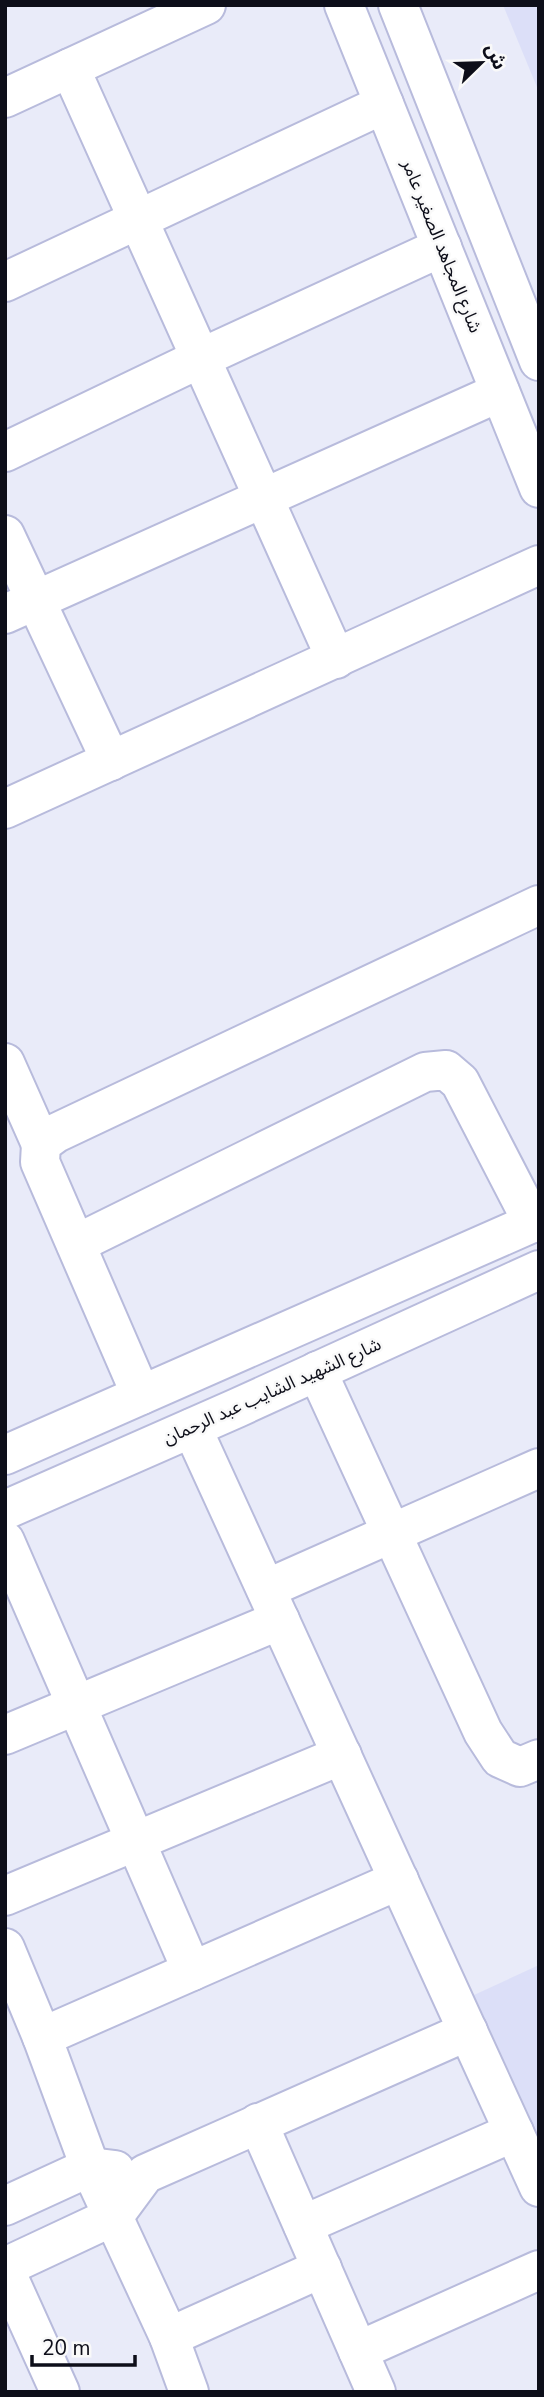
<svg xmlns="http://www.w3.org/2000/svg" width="544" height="2397" font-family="'Nunito Sans','Noto Sans Arabic',sans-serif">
  <rect width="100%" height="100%" fill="#e9ebf9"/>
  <g fill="#dcdff8">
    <path d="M 503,5 L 539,5 L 539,92 Z"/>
    <path d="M 539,1965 L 539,2137 L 474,1995 Z"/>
  </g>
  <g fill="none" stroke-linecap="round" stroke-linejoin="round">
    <defs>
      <g id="street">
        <path d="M 344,5 L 539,488"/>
        <path d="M 398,5 L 539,361"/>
        <path d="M 70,68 L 336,659"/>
        <path d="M 5,98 L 206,5"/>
        <path d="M 5,282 L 384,104"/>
        <path d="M 5,452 L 201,358 L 442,247"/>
        <path d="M 5,535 L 111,761"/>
        <path d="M 5,614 L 500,392"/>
        <path d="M 5,809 L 539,565"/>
        <path d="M 5,1063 L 41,1144"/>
        <path d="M 76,1244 L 425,1072 L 446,1070 L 460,1082 L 533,1223"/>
        <path d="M 317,1371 L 483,1732 L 500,1758 L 520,1767 L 539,1759"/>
        <path d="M 141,1395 L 40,1162 L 41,1144 L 56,1133 L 539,905"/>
        <path d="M 192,1428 L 539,2187"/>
        <path d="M 5,1455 L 539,1220"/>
        <path d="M 5,1510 L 237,1408 L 539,1270"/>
        <path d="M 5,1541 L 192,1971"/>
        <path d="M 266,1589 L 539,1468"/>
        <path d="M 5,1735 L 280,1620"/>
        <path d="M 5,1896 L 342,1755"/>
        <path d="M 5,1948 L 42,2037 L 90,2167 L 169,2337 L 189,2392"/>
        <path d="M 42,2037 L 399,1880"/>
        <path d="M 258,2123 L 376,2392"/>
        <path d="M 5,2206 L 90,2167 L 115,2170"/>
        <path d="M 303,2225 L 514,2132"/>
        <path d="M 5,2267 L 114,2216 L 145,2174 L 468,2031"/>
        <path d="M 5,2270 L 60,2392"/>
        <path d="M 169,2337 L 322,2268"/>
        <path d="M 358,2351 L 539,2270"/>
      </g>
    </defs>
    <use href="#street" stroke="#b8bbdc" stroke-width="42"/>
    <use href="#street" stroke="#fff" stroke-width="38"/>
  </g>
  <g text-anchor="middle" stroke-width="5" stroke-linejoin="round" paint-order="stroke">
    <g font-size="18" fill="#0d0e19" stroke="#f9f9f9">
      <text transform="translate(442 246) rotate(68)" y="6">شارع المجاهد الصغير عامر</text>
      <text transform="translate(272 1391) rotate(-24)" y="6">شارع الشهيد الشايب عبد الرحمان</text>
    </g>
  </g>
  <rect width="544" height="2397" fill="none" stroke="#0d0e19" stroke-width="14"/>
  <g transform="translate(481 63) rotate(67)" stroke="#f9f9f9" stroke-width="5" paint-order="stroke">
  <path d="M0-5L12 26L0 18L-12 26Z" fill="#0d0e19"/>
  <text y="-10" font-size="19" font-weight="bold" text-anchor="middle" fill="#0d0e19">ش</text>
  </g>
  <path d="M32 2355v10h103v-10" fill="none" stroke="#0d0e19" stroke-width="3.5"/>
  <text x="42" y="2355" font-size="21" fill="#0d0e19" stroke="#f9f9f9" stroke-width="5" paint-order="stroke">20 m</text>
</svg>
